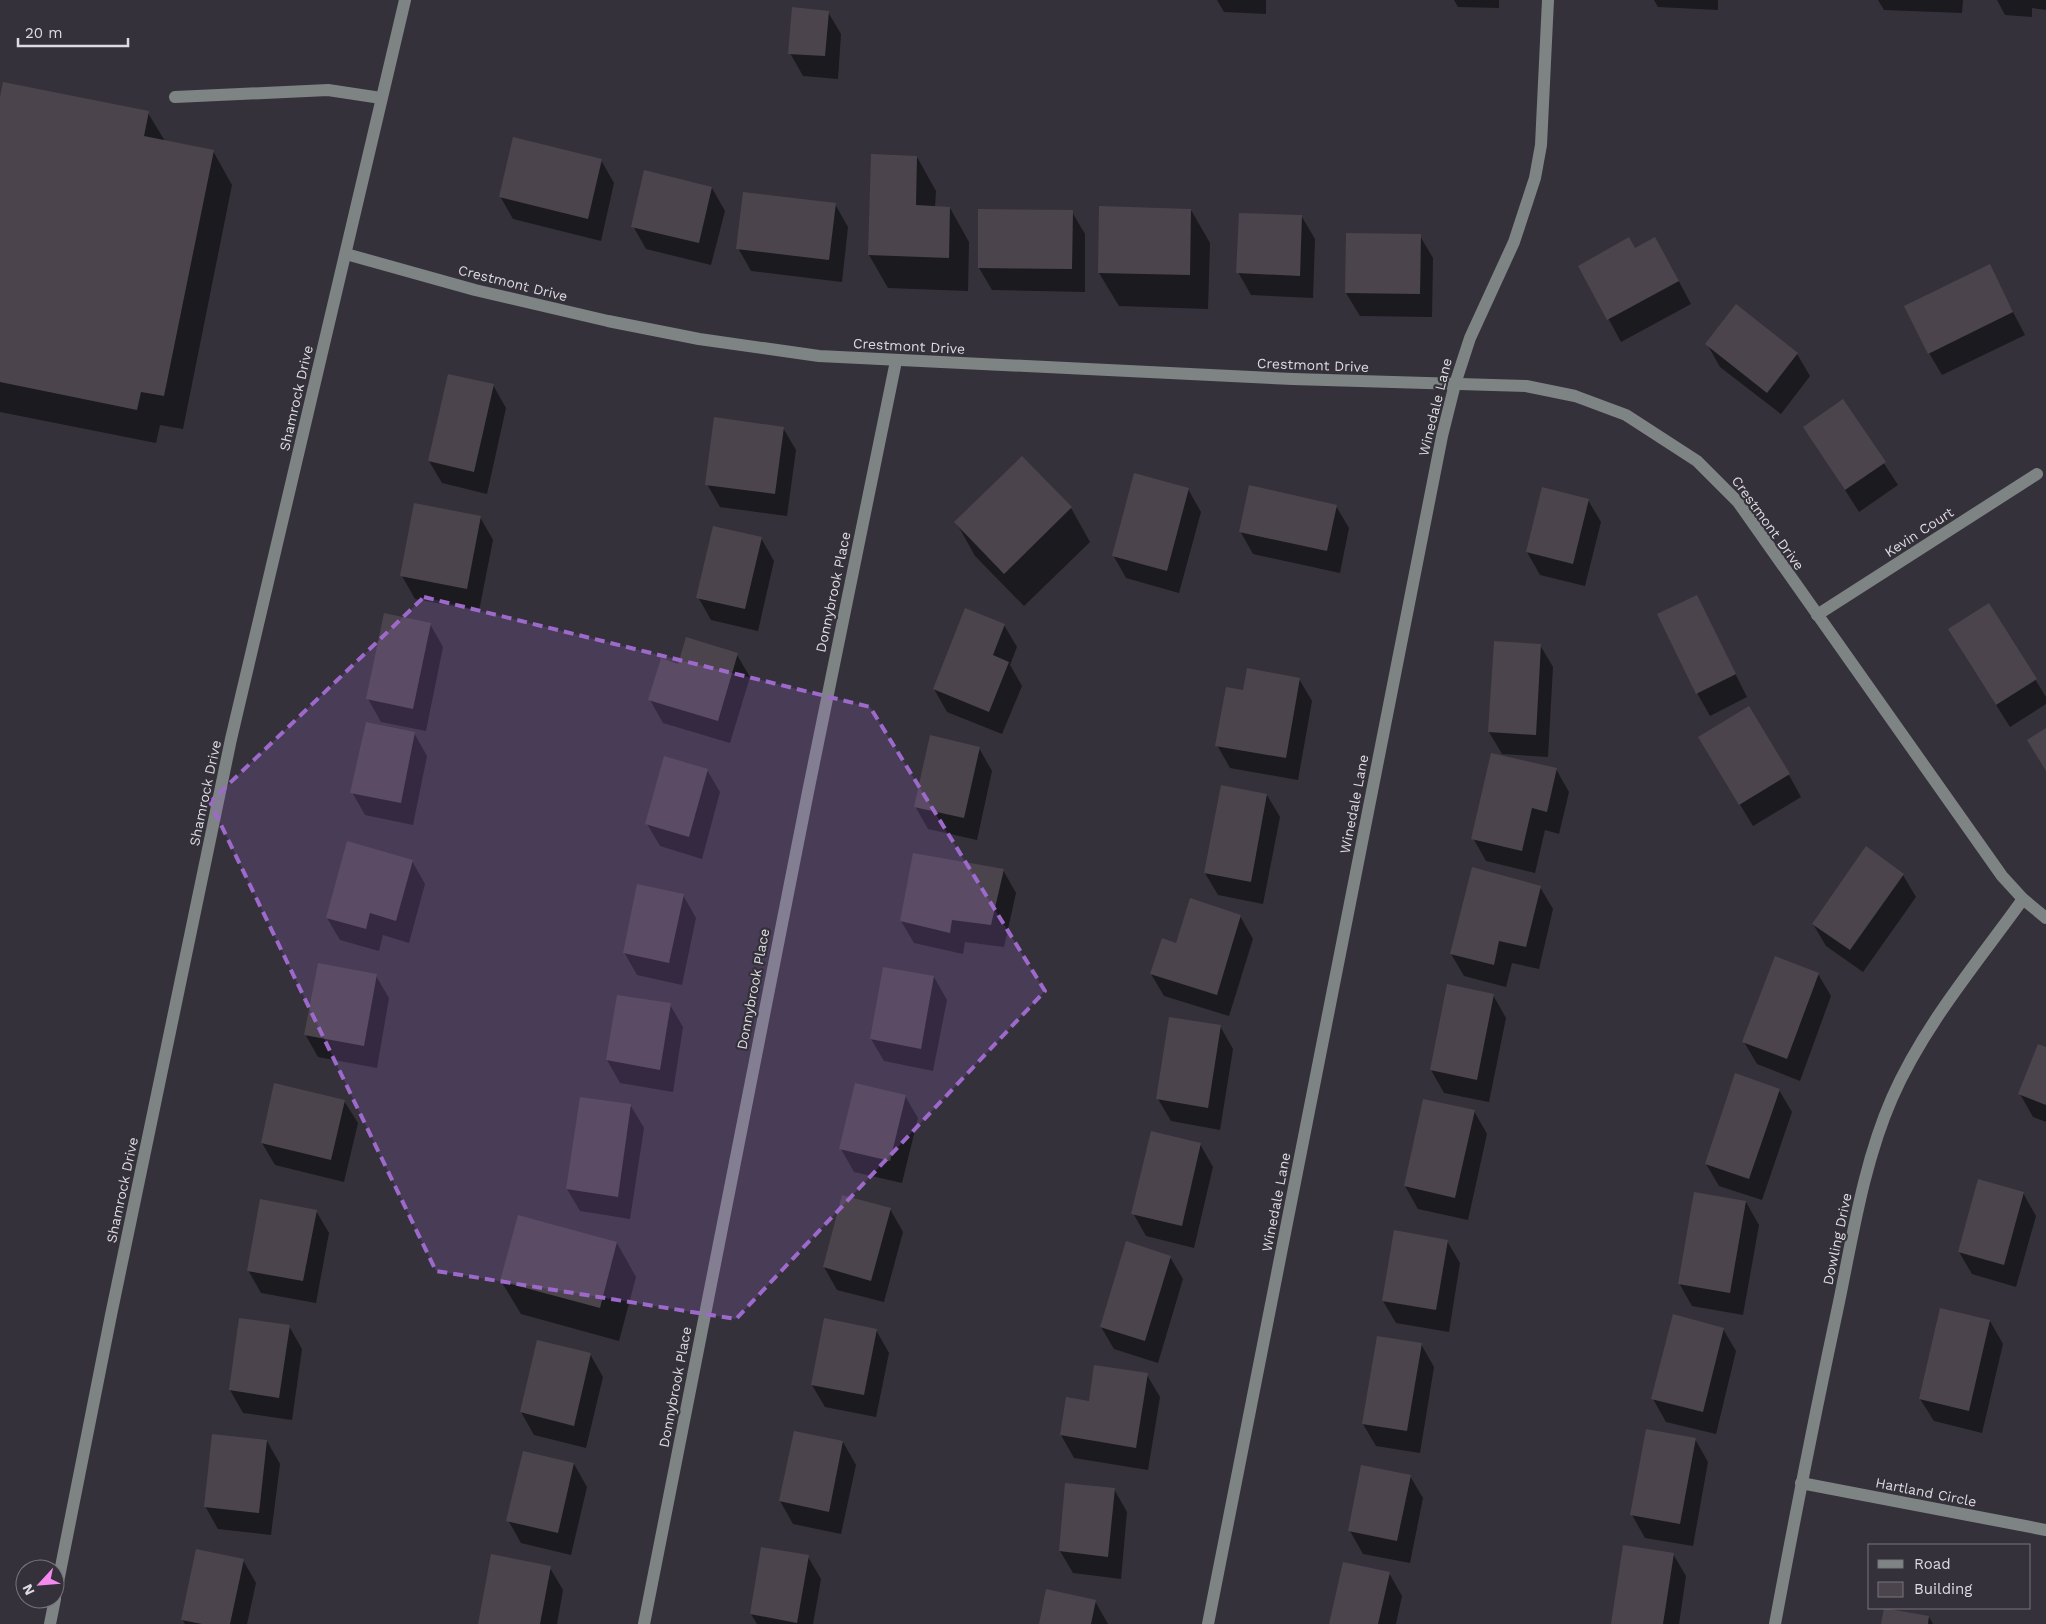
<svg xmlns="http://www.w3.org/2000/svg" width="2046" height="1624" font-family="'Work Sans',sans-serif">
  <rect width="100%" height="100%" fill="#34313a"/>
  <g fill="#0007">
    <path d="M 1217,0 L 1266,0 L 1266,14 L 1224,12 Z"/>
    <path d="M 1454,0 L 1499,0 L 1499,8 L 1458,7 Z"/>
    <path d="M 1654,0 L 1718,0 L 1718,10 L 1658,7 Z"/>
    <path d="M 1878,0 L 1963,0 L 1962,13 L 1884,10 Z"/>
    <path d="M 1997,0 L 2046,0 L 2046,10 L 2032,8 L 2032,17 L 2005,15 Z"/>
    <path d="M 828,12 L 841,34 L 838,79 L 803,76 L 790,53 Z"/>
    <path d="M 0,102 L 148,113 L 165,141 L 213,151 L 232,185 L 183,429 L 160,425 L 156,443 L 0,412 Z"/>
    <path d="M 917,157 L 936,191 L 935,207 L 950,208 L 969,242 L 968,291 L 888,288 L 869,255 Z"/>
    <path d="M 601,160 L 614,183 L 601,241 L 513,219 L 500,196 Z"/>
    <path d="M 712,188 L 725,211 L 711,265 L 646,249 L 633,226 Z"/>
    <path d="M 835,204 L 848,227 L 842,282 L 751,271 L 738,248 Z"/>
    <path d="M 1191,210 L 1210,243 L 1208,309 L 1119,306 L 1099,273 Z"/>
    <path d="M 1072,212 L 1085,234 L 1085,292 L 992,290 L 979,268 Z"/>
    <path d="M 1302,217 L 1315,239 L 1313,298 L 1251,295 L 1238,272 Z"/>
    <path d="M 1347,235 L 1420,236 L 1433,258 L 1432,317 L 1360,316 L 1346,293 Z"/>
    <path d="M 1634,250 L 1668,261 L 1691,304 L 1621,342 L 1580,266 Z"/>
    <path d="M 1989,266 L 2025,335 L 1942,375 L 1929,353 Z"/>
    <path d="M 1707,344 L 1797,354 L 1810,376 L 1781,414 L 1720,367 Z"/>
    <path d="M 493,385 L 506,408 L 487,494 L 442,483 L 429,461 Z"/>
    <path d="M 1843,401 L 1898,485 L 1859,512 L 1805,427 Z"/>
    <path d="M 783,428 L 796,450 L 787,516 L 720,507 L 707,484 Z"/>
    <path d="M 1022,458 L 1071,508 L 1090,542 L 1024,606 L 975,556 L 956,522 Z"/>
    <path d="M 1188,489 L 1201,512 L 1179,593 L 1126,578 L 1113,555 Z"/>
    <path d="M 1588,500 L 1601,522 L 1585,586 L 1540,575 L 1527,552 Z"/>
    <path d="M 1336,506 L 1349,528 L 1340,573 L 1253,554 L 1240,531 Z"/>
    <path d="M 480,517 L 493,540 L 479,611 L 415,599 L 402,576 Z"/>
    <path d="M 761,538 L 774,561 L 758,631 L 711,620 L 698,597 Z"/>
    <path d="M 1696,596 L 1747,697 L 1710,716 L 1697,693 Z"/>
    <path d="M 1989,604 L 2046,697 L 2046,704 L 2010,727 L 1962,651 Z"/>
    <path d="M 430,624 L 443,647 L 426,731 L 381,722 L 368,699 Z"/>
    <path d="M 1004,625 L 1017,647 L 1010,665 L 1022,686 L 1002,734 L 947,712 L 934,689 Z"/>
    <path d="M 1540,645 L 1553,667 L 1548,757 L 1502,754 L 1489,732 Z"/>
    <path d="M 737,655 L 750,677 L 730,743 L 663,723 L 650,700 L 679,665 Z"/>
    <path d="M 1299,679 L 1312,701 L 1298,780 L 1230,768 L 1217,745 L 1244,691 Z"/>
    <path d="M 414,733 L 427,756 L 413,825 L 365,815 L 352,792 Z"/>
    <path d="M 979,748 L 992,771 L 977,840 L 928,829 L 915,806 Z"/>
    <path d="M 1713,760 L 1789,775 L 1801,797 L 1753,826 Z"/>
    <path d="M 1556,769 L 1569,792 L 1559,834 L 1545,830 L 1535,873 L 1486,861 L 1473,838 Z"/>
    <path d="M 707,770 L 720,792 L 702,859 L 660,846 L 647,824 Z"/>
    <path d="M 1267,795 L 1280,817 L 1263,904 L 1218,895 L 1205,873 Z"/>
    <path d="M 412,861 L 425,884 L 409,943 L 383,935 L 379,951 L 340,940 L 327,918 Z"/>
    <path d="M 1003,870 L 1016,893 L 1004,947 L 965,942 L 963,954 L 914,943 L 901,921 Z"/>
    <path d="M 1903,875 L 1916,897 L 1863,972 L 1826,946 L 1813,924 Z"/>
    <path d="M 1540,887 L 1553,909 L 1539,969 L 1512,963 L 1506,987 L 1464,976 L 1451,954 Z"/>
    <path d="M 683,895 L 696,918 L 682,985 L 637,975 L 624,952 Z"/>
    <path d="M 1240,916 L 1253,939 L 1229,1016 L 1164,996 L 1151,974 Z"/>
    <path d="M 1818,974 L 1831,996 L 1800,1081 L 1757,1064 L 1744,1042 Z"/>
    <path d="M 376,976 L 389,998 L 377,1068 L 318,1057 L 305,1034 Z"/>
    <path d="M 934,977 L 947,1000 L 933,1071 L 884,1061 L 871,1039 Z"/>
    <path d="M 1493,995 L 1506,1018 L 1489,1102 L 1444,1093 L 1431,1070 Z"/>
    <path d="M 670,1005 L 683,1027 L 673,1092 L 620,1083 L 607,1060 Z"/>
    <path d="M 1220,1026 L 1233,1049 L 1220,1130 L 1171,1121 L 1158,1099 Z"/>
    <path d="M 2046,1048 L 2046,1122 L 2033,1117 L 2020,1094 Z"/>
    <path d="M 1779,1090 L 1792,1112 L 1762,1200 L 1719,1186 L 1706,1164 Z"/>
    <path d="M 905,1096 L 918,1118 L 902,1183 L 854,1172 L 841,1149 Z"/>
    <path d="M 1424,1100 L 1474,1111 L 1487,1134 L 1468,1220 L 1418,1209 L 1405,1186 Z"/>
    <path d="M 344,1101 L 358,1123 L 344,1182 L 275,1165 L 262,1143 Z"/>
    <path d="M 631,1106 L 644,1128 L 630,1219 L 580,1211 L 567,1189 Z"/>
    <path d="M 1200,1144 L 1213,1167 L 1194,1248 L 1146,1236 L 1133,1213 Z"/>
    <path d="M 2023,1193 L 2036,1216 L 2016,1287 L 1972,1274 L 1959,1252 Z"/>
    <path d="M 1746,1202 L 1759,1225 L 1743,1315 L 1692,1306 L 1679,1283 Z"/>
    <path d="M 890,1209 L 903,1232 L 884,1302 L 837,1290 L 824,1267 Z"/>
    <path d="M 316,1211 L 329,1233 L 316,1303 L 261,1293 L 248,1270 Z"/>
    <path d="M 1447,1241 L 1460,1263 L 1449,1332 L 1396,1323 L 1383,1301 Z"/>
    <path d="M 617,1243 L 636,1277 L 619,1341 L 521,1314 L 501,1281 Z"/>
    <path d="M 1170,1257 L 1183,1279 L 1158,1363 L 1114,1349 L 1101,1327 Z"/>
    <path d="M 1990,1321 L 2003,1344 L 1982,1433 L 1934,1421 L 1920,1399 Z"/>
    <path d="M 289,1326 L 302,1349 L 292,1420 L 243,1413 L 230,1390 Z"/>
    <path d="M 1723,1329 L 1736,1351 L 1716,1434 L 1666,1422 L 1653,1399 Z"/>
    <path d="M 876,1330 L 889,1353 L 876,1417 L 825,1407 L 812,1385 Z"/>
    <path d="M 1421,1344 L 1434,1367 L 1420,1453 L 1376,1446 L 1363,1424 Z"/>
    <path d="M 590,1354 L 603,1377 L 586,1448 L 534,1435 L 521,1412 Z"/>
    <path d="M 1147,1375 L 1160,1397 L 1148,1470 L 1074,1458 L 1061,1435 L 1090,1402 Z"/>
    <path d="M 795,1432 L 843,1442 L 856,1465 L 841,1534 L 793,1524 L 780,1501 Z"/>
    <path d="M 1695,1439 L 1708,1462 L 1693,1546 L 1645,1538 L 1632,1515 Z"/>
    <path d="M 267,1441 L 280,1464 L 271,1535 L 218,1529 L 205,1506 Z"/>
    <path d="M 574,1464 L 587,1487 L 571,1555 L 521,1543 L 508,1520 Z"/>
    <path d="M 1410,1476 L 1423,1498 L 1410,1563 L 1363,1554 L 1350,1531 Z"/>
    <path d="M 1114,1489 L 1127,1512 L 1121,1579 L 1073,1573 L 1060,1551 Z"/>
    <path d="M 1673,1554 L 1686,1576 L 1679,1624 L 1613,1624 Z"/>
    <path d="M 808,1557 L 821,1579 L 813,1624 L 757,1624 L 751,1614 Z"/>
    <path d="M 243,1560 L 256,1583 L 247,1624 L 185,1624 L 182,1619 Z"/>
    <path d="M 550,1568 L 563,1590 L 557,1624 L 479,1624 Z"/>
    <path d="M 1389,1573 L 1402,1596 L 1396,1624 L 1330,1624 Z"/>
    <path d="M 1095,1601 L 1108,1624 L 1040,1624 Z"/>
    <path d="M 1885,1608 L 1929,1617 L 1933,1624 L 1882,1624 Z"/>
  </g>
  <g fill="#4b444c">
    <path d="M 792,7 L 829,11 L 825,56 L 788,54 Z"/>
    <path d="M 3,82 L 149,111 L 144,136 L 214,150 L 164,396 L 141,392 L 137,410 L 0,382 L 0,97 Z"/>
    <path d="M 513,137 L 602,159 L 588,219 L 499,197 Z"/>
    <path d="M 871,154 L 917,156 L 916,205 L 950,207 L 949,258 L 868,255 Z"/>
    <path d="M 644,170 L 712,187 L 699,243 L 631,227 Z"/>
    <path d="M 743,192 L 836,203 L 829,260 L 736,249 Z"/>
    <path d="M 1099,206 L 1191,209 L 1190,275 L 1098,273 Z"/>
    <path d="M 978,209 L 1073,210 L 1072,269 L 978,268 Z"/>
    <path d="M 1239,213 L 1302,215 L 1300,276 L 1236,273 Z"/>
    <path d="M 1346,233 L 1421,234 L 1420,294 L 1345,293 Z"/>
    <path d="M 1629,237 L 1635,248 L 1655,237 L 1679,281 L 1607,320 L 1578,266 Z"/>
    <path d="M 1990,264 L 2013,312 L 1928,354 L 1904,306 Z"/>
    <path d="M 1736,304 L 1798,353 L 1767,393 L 1705,344 Z"/>
    <path d="M 448,374 L 494,384 L 474,472 L 428,461 Z"/>
    <path d="M 1843,399 L 1886,462 L 1845,490 L 1803,427 Z"/>
    <path d="M 714,417 L 784,427 L 775,494 L 705,485 Z"/>
    <path d="M 1022,456 L 1072,507 L 1004,574 L 954,522 Z"/>
    <path d="M 1134,473 L 1189,488 L 1167,571 L 1112,556 Z"/>
    <path d="M 1249,485 L 1337,505 L 1327,551 L 1239,532 Z"/>
    <path d="M 1542,487 L 1589,499 L 1573,564 L 1526,552 Z"/>
    <path d="M 414,503 L 481,516 L 467,589 L 400,576 Z"/>
    <path d="M 713,526 L 762,537 L 745,609 L 696,598 Z"/>
    <path d="M 1697,595 L 1736,674 L 1696,694 L 1657,614 Z"/>
    <path d="M 1989,603 L 2037,679 L 1996,705 L 1948,629 Z"/>
    <path d="M 965,608 L 1005,624 L 993,655 L 1009,662 L 989,712 L 933,689 Z"/>
    <path d="M 384,613 L 431,623 L 413,709 L 366,699 Z"/>
    <path d="M 686,637 L 738,653 L 718,721 L 648,700 L 661,658 L 678,664 Z"/>
    <path d="M 1494,641 L 1541,644 L 1536,735 L 1488,732 Z"/>
    <path d="M 1247,668 L 1300,678 L 1286,758 L 1215,746 L 1226,687 L 1243,690 Z"/>
    <path d="M 1749,706 L 1790,774 L 1739,805 L 1698,737 Z"/>
    <path d="M 366,722 L 415,732 L 401,803 L 350,793 Z"/>
    <path d="M 2046,728 L 2046,771 L 2027,740 Z"/>
    <path d="M 930,735 L 980,747 L 964,818 L 914,807 Z"/>
    <path d="M 1491,753 L 1557,768 L 1547,812 L 1532,808 L 1522,851 L 1471,839 Z"/>
    <path d="M 664,756 L 708,769 L 689,837 L 645,824 Z"/>
    <path d="M 1221,785 L 1267,794 L 1251,882 L 1204,873 Z"/>
    <path d="M 347,841 L 413,860 L 396,921 L 370,913 L 366,929 L 326,918 Z"/>
    <path d="M 1866,846 L 1904,874 L 1850,950 L 1812,924 Z"/>
    <path d="M 913,853 L 1004,869 L 991,925 L 952,920 L 950,933 L 900,921 Z"/>
    <path d="M 1472,867 L 1541,886 L 1526,947 L 1499,941 L 1494,965 L 1450,954 Z"/>
    <path d="M 637,884 L 684,894 L 669,963 L 623,953 Z"/>
    <path d="M 1190,898 L 1241,915 L 1217,995 L 1150,974 L 1162,938 L 1176,943 Z"/>
    <path d="M 1775,956 L 1819,973 L 1787,1059 L 1742,1042 Z"/>
    <path d="M 318,963 L 377,974 L 364,1046 L 304,1035 Z"/>
    <path d="M 883,967 L 934,976 L 921,1049 L 870,1039 Z"/>
    <path d="M 1447,984 L 1494,994 L 1477,1080 L 1430,1070 Z"/>
    <path d="M 617,995 L 671,1003 L 660,1070 L 606,1060 Z"/>
    <path d="M 1169,1017 L 1221,1025 L 1208,1108 L 1156,1099 Z"/>
    <path d="M 2038,1044 L 2046,1047 L 2046,1105 L 2018,1094 Z"/>
    <path d="M 1735,1073 L 1780,1089 L 1749,1179 L 1705,1164 Z"/>
    <path d="M 274,1083 L 345,1100 L 331,1160 L 261,1143 Z"/>
    <path d="M 855,1083 L 906,1095 L 890,1161 L 839,1149 Z"/>
    <path d="M 580,1097 L 631,1104 L 618,1197 L 566,1189 Z"/>
    <path d="M 1423,1099 L 1475,1110 L 1455,1198 L 1404,1186 Z"/>
    <path d="M 1151,1131 L 1201,1143 L 1182,1226 L 1131,1214 Z"/>
    <path d="M 1978,1179 L 2024,1192 L 2004,1265 L 1958,1252 Z"/>
    <path d="M 1694,1192 L 1746,1201 L 1730,1293 L 1678,1284 Z"/>
    <path d="M 842,1195 L 891,1208 L 871,1281 L 823,1267 Z"/>
    <path d="M 260,1199 L 317,1210 L 303,1281 L 247,1271 Z"/>
    <path d="M 518,1215 L 617,1242 L 600,1308 L 500,1281 Z"/>
    <path d="M 1394,1230 L 1448,1240 L 1436,1310 L 1382,1301 Z"/>
    <path d="M 1126,1241 L 1171,1256 L 1145,1341 L 1100,1327 Z"/>
    <path d="M 1940,1308 L 1990,1320 L 1969,1411 L 1919,1399 Z"/>
    <path d="M 1673,1314 L 1724,1328 L 1703,1412 L 1651,1399 Z"/>
    <path d="M 239,1318 L 290,1325 L 279,1398 L 229,1390 Z"/>
    <path d="M 824,1318 L 877,1329 L 864,1395 L 811,1385 Z"/>
    <path d="M 1377,1336 L 1422,1343 L 1407,1431 L 1362,1424 Z"/>
    <path d="M 537,1340 L 591,1353 L 574,1426 L 520,1412 Z"/>
    <path d="M 1094,1365 L 1148,1373 L 1136,1448 L 1060,1435 L 1066,1397 L 1089,1401 Z"/>
    <path d="M 1646,1429 L 1696,1438 L 1680,1524 L 1630,1515 Z"/>
    <path d="M 794,1431 L 843,1441 L 829,1512 L 779,1501 Z"/>
    <path d="M 212,1434 L 267,1440 L 259,1513 L 204,1507 Z"/>
    <path d="M 523,1451 L 574,1463 L 558,1533 L 506,1521 Z"/>
    <path d="M 1361,1465 L 1411,1475 L 1397,1541 L 1348,1531 Z"/>
    <path d="M 1065,1483 L 1115,1488 L 1108,1557 L 1059,1551 Z"/>
    <path d="M 1623,1545 L 1674,1553 L 1663,1624 L 1611,1624 Z"/>
    <path d="M 761,1547 L 809,1555 L 797,1623 L 750,1614 Z"/>
    <path d="M 196,1549 L 244,1559 L 230,1624 L 202,1624 L 181,1620 Z"/>
    <path d="M 491,1554 L 551,1566 L 540,1624 L 478,1624 Z"/>
    <path d="M 1343,1562 L 1390,1572 L 1378,1624 L 1329,1624 Z"/>
    <path d="M 1046,1589 L 1096,1600 L 1091,1624 L 1039,1624 Z"/>
    <path d="M 1884,1608 L 1929,1616 L 1928,1624 L 1881,1624 Z"/>
  </g>
  <g fill="none" stroke-linecap="round" stroke-linejoin="round">
    <g stroke="#7e8484" stroke-width="12">
      <path d="M 175,97 L 328,90 L 381,98"/>
      <path d="M 346,254 L 475,290 L 608,321 L 699,339 L 819,356 L 1293,379 L 1526,386 L 1575,396 L 1626,415 L 1697,461 L 1738,502 L 2002,876 L 2023,899 L 2046,918"/>
      <path d="M 1817,615 L 2037,474"/>
      <path d="M 1801,1483 L 2046,1530"/>
      <path d="M 55,1597 L 111,1315 L 231,739 L 405,0"/>
      <path d="M 50,1624 L 55,1599"/>
      <path d="M 644,1624 L 808,792 L 896,361"/>
      <path d="M 1208,1624 L 1442,436 L 1455,384 L 1470,338 L 1514,242 L 1535,178 L 1541,145 L 1548,0"/>
      <path d="M 1775,1624 C 1795,1516 1816,1409 1839,1302 C 1853,1234 1864,1162 1892,1098 C 1924,1025 1977,963 2023,899"/>
    </g>
  </g>
  <path fill="#9d69cb" fill-opacity="0.2" stroke="#9d69cb" stroke-width="4" stroke-dasharray="10 6" stroke-linejoin="round" d="M 424,597 L 870,707 L 1045,991 L 736,1319 L 436,1271 L 210,802 Z"/>
  <g text-anchor="middle" stroke-width="4.5" stroke-linejoin="round" paint-order="stroke">
    <g font-size="14" fill="#dddbe1" stroke="#34313a">
      <text transform="translate(513 283) rotate(14)" y="5">Crestmont Drive</text>
      <text transform="translate(909 346) rotate(3)" y="5">Crestmont Drive</text>
      <text transform="translate(1313 365) rotate(2)" y="5">Crestmont Drive</text>
      <text transform="translate(296 398) rotate(-77)" y="5">Shamrock Drive</text>
      <text transform="translate(1435 407) rotate(-76)" y="5">Winedale Lane</text>
      <text transform="translate(1768 523) rotate(54)" y="5">Crestmont Drive</text>
      <text transform="translate(1919 532) rotate(-33)" y="5">Kevin Court</text>
      <text transform="translate(833 592) rotate(-78)" y="5">Donnybrook Place</text>
      <text transform="translate(205 793) rotate(-78)" y="5">Shamrock Drive</text>
      <text transform="translate(1354 804) rotate(-79)" y="5">Winedale Lane</text>
      <text transform="translate(753 989) rotate(-79)" y="5">Donnybrook Place</text>
      <text transform="translate(122 1190) rotate(-78)" y="5">Shamrock Drive</text>
      <text transform="translate(1276 1202) rotate(-79)" y="5">Winedale Lane</text>
      <text transform="translate(1837 1239) rotate(-78)" y="5">Dowling Drive</text>
      <text transform="translate(675 1387) rotate(-79)" y="5">Donnybrook Place</text>
      <text transform="translate(1926 1492) rotate(11)" y="5">Hartland Circle</text>
    </g>
  </g>
  <rect x="1868" y="1544" width="162" height="65" fill="#34313a" stroke="#78757d"/>
  <rect x="1878" y="1560" width="25" height="8" fill="#7e8484" stroke="#78757d"/>
  <text x="1914" y="1569" font-size="15" fill="#dddbe1">Road</text>
  <rect x="1878" y="1582" width="25" height="15" fill="#4b444c" stroke="#78757d"/>
  <text x="1914" y="1594" font-size="15" fill="#dddbe1">Building</text>
  <g transform="translate(40 1584) rotate(244)"><circle r="24" fill="#34313a" stroke="#78757d"/>
  <path d="M0-4L9 19L0 12L-9 19Z" fill="#f489f0"/>
  <text y="-8" font-size="14" font-weight="bold" text-anchor="middle" fill="#dddbe1">N</text>
  </g>
  <path d="M18 38v8h110v-8" fill="none" stroke="#dddbe1" stroke-width="2.5"/>
  <text x="25" y="38" font-size="15" fill="#dddbe1" stroke="#34313a" stroke-width="4" paint-order="stroke">20 m</text>
</svg>
